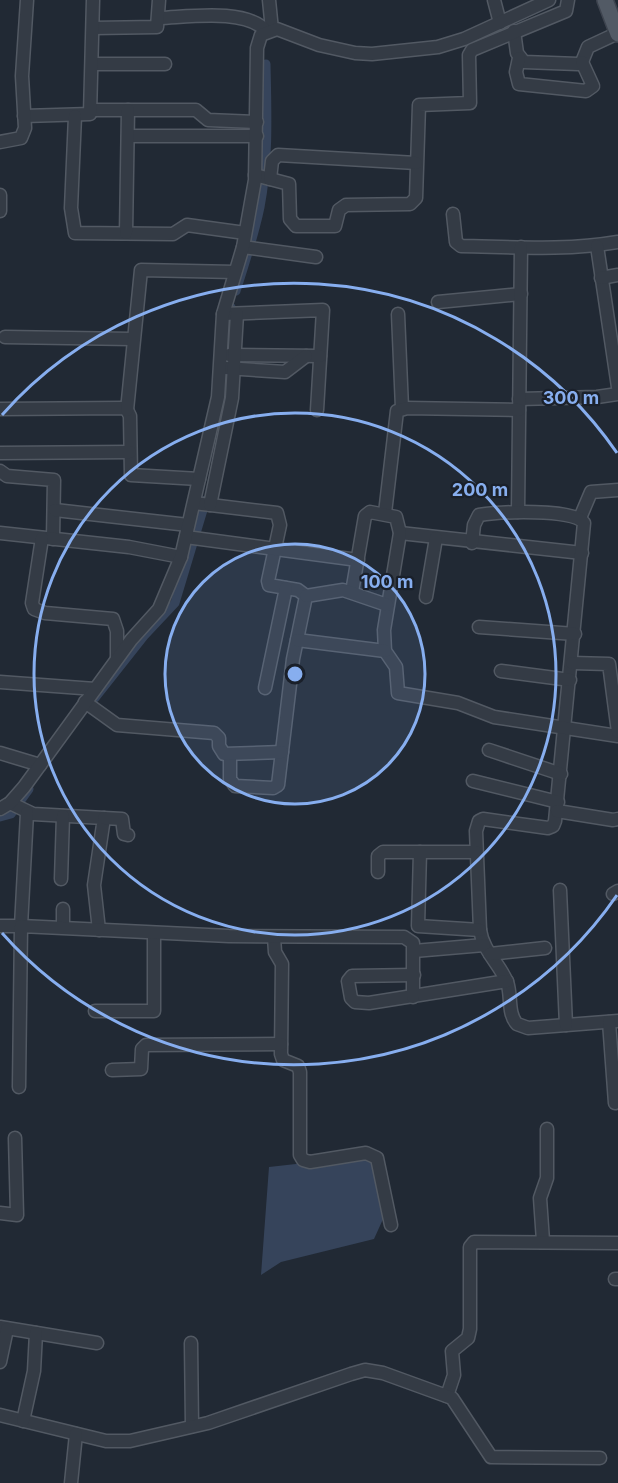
<svg xmlns="http://www.w3.org/2000/svg" width="618" height="1483" font-family="Inter,sans-serif">
  <rect width="100%" height="100%" fill="#212934"/>
  <path fill="#36445b" d="M 376,1155 L 388,1208 L 374,1239 L 281,1262 L 261,1275 L 269,1167 Z"/>
  <g fill="none" stroke-linecap="round" stroke-linejoin="round">
    <g stroke="#36445b" stroke-width="9">
      <path d="M 236,291 C 245,263 254,236 260,207 C 269,160 267,111 266,64"/>
      <path d="M 229,353 L 231,307"/>
      <path d="M 95,698 L 144,636 L 175,603 L 206,500"/>
      <path d="M 0,817 L 11,814 L 29,789"/>
    </g>
    <defs>
      <g id="minor">
        <path d="M 269,0 L 272,30"/>
        <path d="M 494,0 L 500,23"/>
        <path d="M 160,18 C 188,17 246,8 266,31"/>
        <path d="M 93,28 L 157,27 L 159,0"/>
        <path d="M 514,31 L 517,53 L 524,62 L 578,64 L 582,62 L 588,47 L 618,33"/>
        <path d="M 519,58 L 516,72 L 519,84 L 586,91 L 593,86 L 582,62"/>
        <path d="M 92,64 L 165,64"/>
        <path d="M 92,110 L 196,110 L 208,120 L 257,122"/>
        <path d="M 24,116 L 90,114 L 93,0"/>
        <path d="M 75,116 L 71,208 L 75,233 L 173,234 L 187,225 L 245,233"/>
        <path d="M 128,136 L 257,136"/>
        <path d="M 0,142 L 21,138 L 25,128 L 22,76 L 27,0"/>
        <path d="M 255,175 L 289,184 L 290,219 L 296,226 L 335,226 L 339,210 L 346,205 L 410,204 L 416,198 L 419,105 L 470,103 L 469,55 L 472,50 L 566,11 L 568,0"/>
        <path d="M 270,179 L 272,161 L 278,155 L 416,163"/>
        <path d="M 0,195 L 0,211"/>
        <path d="M 453,214 L 456,242 L 461,246 C 514,247 566,251 618,242"/>
        <path d="M 126,233 L 128,110"/>
        <path d="M 597,246 L 618,387"/>
        <path d="M 243,247 L 316,257"/>
        <path d="M 601,278 L 618,275"/>
        <path d="M 438,302 L 521,294"/>
        <path d="M 223,314 L 323,310 L 317,410"/>
        <path d="M 398,314 L 402,408"/>
        <path d="M 5,337 L 132,339"/>
        <path d="M 229,355 L 320,356"/>
        <path d="M 226,368 L 285,372 L 306,356"/>
        <path d="M 519,399 L 597,397 L 618,394"/>
        <path d="M 0,409 L 122,408 L 127,410 L 130,416 L 131,475 L 199,479"/>
        <path d="M 127,410 L 141,270 L 235,272"/>
        <path d="M 0,453 L 130,452"/>
        <path d="M 0,471 L 7,476 L 54,480 L 53,539"/>
        <path d="M 194,503 L 277,513 L 280,525 L 268,581 L 269,585 L 298,590 L 306,596 L 293,659 L 278,785 L 273,788 L 235,786 L 230,779 L 230,755"/>
        <path d="M 210,505 L 232,398 L 237,314"/>
        <path d="M 55,510 L 188,525"/>
        <path d="M 518,512 L 521,247"/>
        <path d="M 385,513 L 397,411 L 407,408 L 519,410"/>
        <path d="M 580,518 L 591,492 L 618,490"/>
        <path d="M 0,533 L 129,547 L 181,557"/>
        <path d="M 400,533 L 582,553"/>
        <path d="M 186,537 L 358,560"/>
        <path d="M 42,538 L 32,603 L 34,609 L 45,613 L 113,619 L 117,631 L 117,658"/>
        <path d="M 472,543 L 474,525 L 479,515 C 498,512 574,508 584,523 L 555,821 L 553,826 L 548,828 L 483,819 L 479,821 L 476,831 L 480,930 C 483,951 499,963 507,982 C 512,995 507,1013 517,1024 L 528,1028 L 618,1021"/>
        <path d="M 352,592 L 365,516 L 370,512 L 396,517 L 400,533 L 384,630 L 385,651 L 396,667 L 398,693 L 458,703 L 494,717 L 618,736"/>
        <path d="M 306,596 L 343,590 L 387,605"/>
        <path d="M 426,597 L 436,538"/>
        <path d="M 479,627 L 575,634"/>
        <path d="M 297,640 L 385,651"/>
        <path d="M 572,663 L 609,664 L 618,732"/>
        <path d="M 501,671 L 570,680"/>
        <path d="M 0,682 L 95,689"/>
        <path d="M 265,688 L 286,588"/>
        <path d="M 85,702 L 117,725 L 214,733 L 219,738 L 219,746 L 224,754 L 282,752"/>
        <path d="M 489,750 L 561,774"/>
        <path d="M 0,753 L 40,765"/>
        <path d="M 473,781 L 558,802"/>
        <path d="M 10,803 L 33,814 L 104,818 L 94,885 L 99,930"/>
        <path d="M 0,809 L 10,803 L 24,787 L 131,640 L 159,609 L 181,557 L 218,397 L 223,314 L 243,247 L 255,180 L 257,48 L 261,35 L 277,29 L 319,45 L 355,53 L 372,54 L 438,47 L 464,39 L 549,0"/>
        <path d="M 557,811 L 613,820 L 618,819"/>
        <path d="M 104,818 L 122,819 L 124,834 L 128,835"/>
        <path d="M 420,852 L 418,926 L 480,930"/>
        <path d="M 378,872 L 378,856 L 383,852 L 476,852"/>
        <path d="M 61,879 L 63,816"/>
        <path d="M 560,890 L 566,1025"/>
        <path d="M 613,894 L 618,891"/>
        <path d="M 63,909 L 63,927"/>
        <path d="M 0,926 L 21,926 L 27,813"/>
        <path d="M 274,937 L 275,952 L 282,964 L 281,1054 L 283,1060 L 298,1066 L 300,1072 L 300,1155 L 303,1160 L 310,1162 L 366,1153 L 377,1158 L 391,1225"/>
        <path d="M 414,951 L 484,945"/>
        <path d="M 490,954 L 545,948"/>
        <path d="M 414,975 L 352,976 L 348,981 L 351,998 L 355,1002 L 369,1003 L 507,981"/>
        <path d="M 95,1011 L 154,1011 L 154,933"/>
        <path d="M 609,1022 L 615,1103"/>
        <path d="M 112,1070 L 141,1069 L 142,1049 L 146,1045 L 281,1044"/>
        <path d="M 19,1087 L 21,926 L 229,936 L 404,937 L 413,943 L 413,997"/>
        <path d="M 0,1213 L 17,1215 L 15,1138"/>
        <path d="M 543,1241 L 540,1198 L 547,1178 L 547,1129"/>
        <path d="M 615,1279 L 618,1279"/>
        <path d="M 0,1327 L 97,1343"/>
        <path d="M 191,1343 L 192,1426"/>
        <path d="M 0,1362 L 7,1329"/>
        <path d="M 447,1396 L 454,1375 L 452,1351 L 468,1338 L 470,1329 L 470,1247 L 474,1242 L 618,1243"/>
        <path d="M 0,1415 L 106,1441 L 130,1441 L 208,1423 L 351,1374 L 365,1370 L 383,1373 L 452,1398 L 491,1457 L 600,1458"/>
        <path d="M 23,1421 L 34,1371 L 36,1333"/>
        <path d="M 71,1483 L 76,1434"/>
      </g>
      <path id="major" d="M 605,0 L 618,34"/>
    </defs>
    <use href="#minor" stroke="#525963" stroke-width="15"/>
    <use href="#major" stroke="#3e444f" stroke-width="18"/>
    <use href="#minor" stroke="#343b45" stroke-width="12"/>
    <use href="#major" stroke="#525a65" stroke-width="15"/>
  </g>
  <circle cx="295" cy="674" r="130" fill="#87aeef" fill-opacity=".12"/>
  <g fill="none" stroke="#87aeef" stroke-width="3">
    <circle cx="295" cy="674" r="130"/>
    <circle cx="295" cy="674" r="261"/>
    <path d="M617 895A391 391 0 0 1 2 933M2 415A391 391 0 0 1 617 453"/>
  </g>
  <circle cx="295" cy="674" r="9" fill="#87aeef" stroke="#1a202a" stroke-width="3"/>
  <g font-size="18" text-anchor="middle" font-weight="bold" fill="#87aeef" stroke="#1a202a" stroke-width="4.5" stroke-linejoin="round" paint-order="stroke">
    <text x="571" y="404">300 m</text>
    <text x="480" y="496">200 m</text>
    <text x="387" y="588">100 m</text>
  </g>
</svg>
